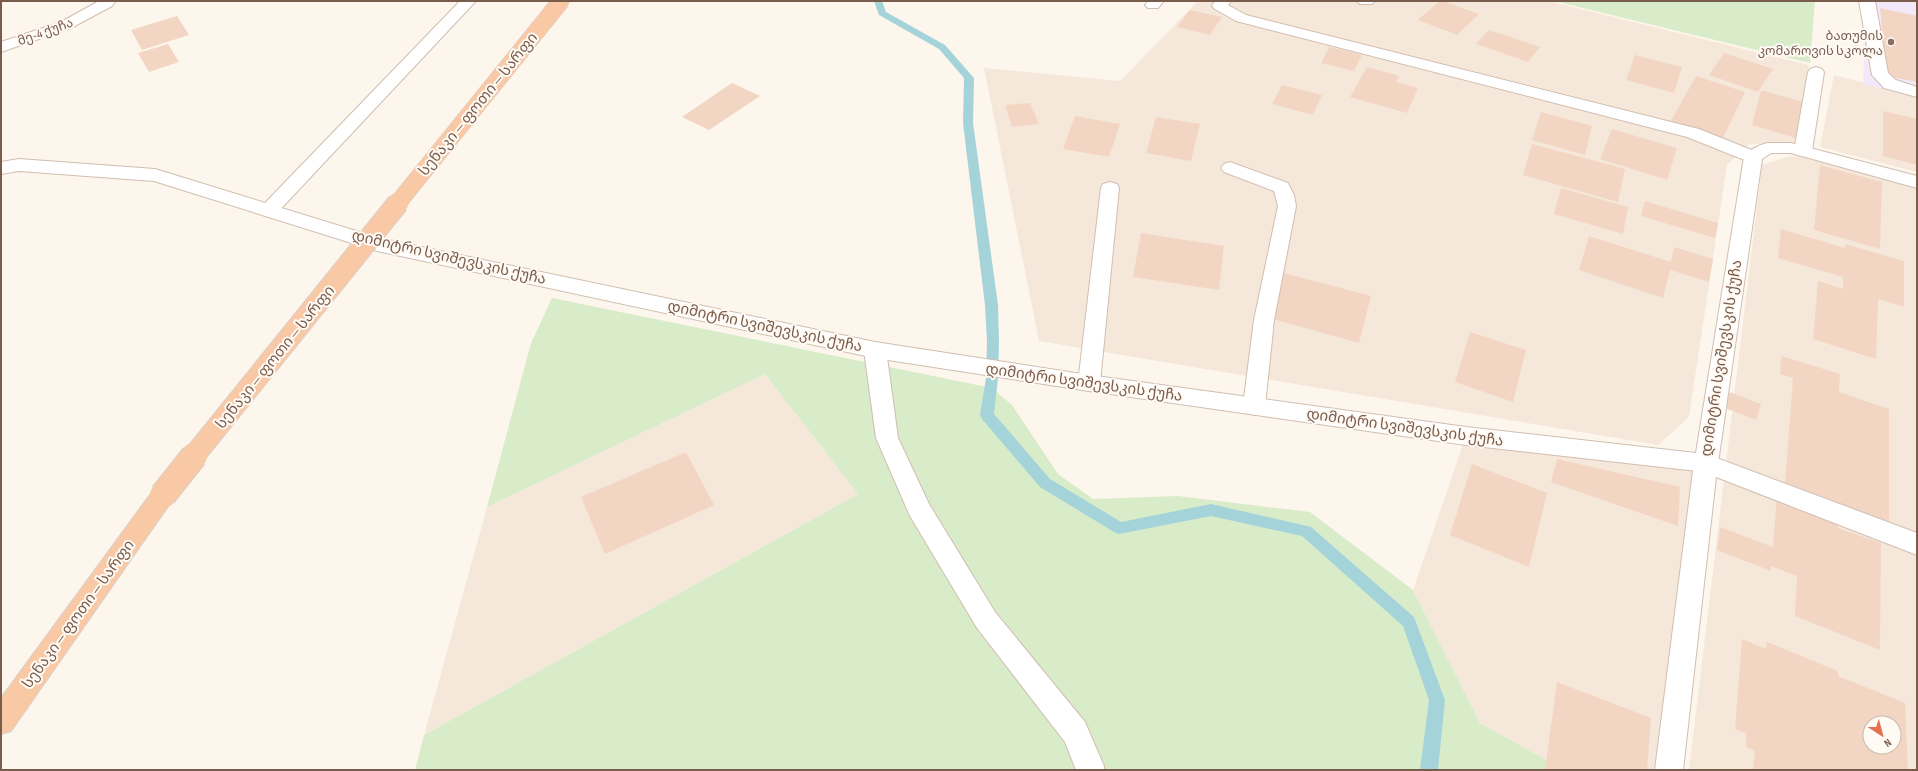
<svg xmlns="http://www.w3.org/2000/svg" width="1918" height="771" font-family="'Sofia Sans Condensed','Noto Sans Georgian',sans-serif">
  <rect width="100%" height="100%" fill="#fdf6ec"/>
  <g fill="#f5e8da" fill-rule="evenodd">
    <path d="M 1198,1 L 1548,1 L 1809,65 L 1799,143 L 1749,144 L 1727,165 L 1689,417 L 1658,445 L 1039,341 L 984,68 L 1120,81 Z"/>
    <path d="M 1834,75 L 1917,96 L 1917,172 L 1820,147 Z"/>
    <path d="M 1804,156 L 1917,187 L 1917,770 L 1689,770 L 1762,165 L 1787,157 ZM 1870,723 L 1894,723 L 1894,747 L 1870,747 Z"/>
    <path d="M 765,374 L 858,494 L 424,735 L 487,507 Z"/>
    <path d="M 1466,436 L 1706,463 L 1669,770 L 1564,770 L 1480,723 L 1413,590 Z"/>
  </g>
  <path fill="#f3e8fa" d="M 1866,1 L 1917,1 L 1917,96 L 1863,84 Z"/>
  <g fill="#d8ecc9">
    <path d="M 1554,1 L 1815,1 L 1810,63 Z"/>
    <path d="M 552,298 L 992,388 L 1012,405 L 1058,474 L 1093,499 L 1178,496 L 1310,512 L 1413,590 L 1480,723 L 1564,770 L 415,770 L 424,735 L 858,494 L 765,374 L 487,507 L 531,343 Z"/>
  </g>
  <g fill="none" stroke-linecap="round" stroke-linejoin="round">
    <path fill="#a5d3da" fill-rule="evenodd" d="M 874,1 L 882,1 L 886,12 L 945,45 L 974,78 L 973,123 L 998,305 L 999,342 L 998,378 L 994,414 L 1050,479 L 1121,522 L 1211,504 L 1311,527 L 1414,617 L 1445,700 L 1438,770 L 1420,770 L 1429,700 L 1403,626 L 1302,536 L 1211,516 L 1119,534 L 1114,532 L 1040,487 L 982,419 L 980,415 L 986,378 L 987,342 L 985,305 L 963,123 L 964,78 L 939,49 L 879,15 Z"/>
  </g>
  <g fill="#f3d5c3" fill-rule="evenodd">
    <path d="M 1440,1 L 1443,1 L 1479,14 L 1457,35 L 1418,20 Z"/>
    <path d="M 1880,8 L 1917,16 L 1917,82 L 1887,76 Z"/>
    <path d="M 1190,10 L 1222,17 L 1210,35 L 1177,27 Z"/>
    <path d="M 177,16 L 189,35 L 142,50 L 131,30 Z"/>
    <path d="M 1489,30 L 1540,47 L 1528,62 L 1476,44 Z"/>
    <path d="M 168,44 L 179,62 L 149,72 L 138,53 Z"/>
    <path d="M 1329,47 L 1362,55 L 1354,71 L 1321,63 Z"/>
    <path d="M 1724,53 L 1773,69 L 1758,92 L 1709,75 Z"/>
    <path d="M 1635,55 L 1682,67 L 1674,93 L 1626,80 Z"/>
    <path d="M 1367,67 L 1399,76 L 1396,82 L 1418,88 L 1407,113 L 1350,97 Z"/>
    <path d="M 1696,76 L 1745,92 L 1723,138 L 1671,121 Z"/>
    <path d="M 732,83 L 760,96 L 709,130 L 682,117 Z"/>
    <path d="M 1282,85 L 1322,95 L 1313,115 L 1272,104 Z"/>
    <path d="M 1761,90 L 1803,102 L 1796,138 L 1752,125 Z"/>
    <path d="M 1030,103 L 1039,124 L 1012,127 L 1005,105 Z"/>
    <path d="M 1883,111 L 1917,119 L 1917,165 L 1883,156 Z"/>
    <path d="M 1541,112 L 1592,126 L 1585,155 L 1532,140 Z"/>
    <path d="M 1075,116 L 1120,124 L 1109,157 L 1063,149 Z"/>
    <path d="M 1156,117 L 1200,124 L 1191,161 L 1146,153 Z"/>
    <path d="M 1612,129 L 1677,148 L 1667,180 L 1600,159 Z"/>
    <path d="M 1532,144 L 1625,169 L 1618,202 L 1523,175 Z"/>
    <path d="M 1820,165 L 1882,182 L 1880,249 L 1814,230 Z"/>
    <path d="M 1561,188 L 1628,207 L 1623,234 L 1554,214 Z"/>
    <path d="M 1645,201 L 1718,223 L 1715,238 L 1641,216 Z"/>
    <path d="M 1781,229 L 1845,248 L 1845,244 L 1904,261 L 1904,307 L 1878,299 L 1876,359 L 1813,339 L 1818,281 L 1843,289 L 1843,277 L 1778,258 Z"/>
    <path d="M 1141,233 L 1224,246 L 1219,290 L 1133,277 Z"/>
    <path d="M 1589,236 L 1671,262 L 1674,247 L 1713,259 L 1709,282 L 1670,270 L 1663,298 L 1579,270 Z"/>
    <path d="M 1284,273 L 1371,296 L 1359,343 L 1269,318 Z"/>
    <path d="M 1470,332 L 1526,350 L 1513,402 L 1455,382 Z"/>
    <path d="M 1781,356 L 1840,374 L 1839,392 L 1889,409 L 1889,522 L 1785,484 L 1793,378 L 1780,374 Z"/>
    <path d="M 1730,392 L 1761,404 L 1756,420 L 1725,408 Z"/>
    <path d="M 686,452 L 714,505 L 605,554 L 581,497 Z"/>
    <path d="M 1557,459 L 1680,487 L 1678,526 L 1551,482 Z"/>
    <path d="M 1472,464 L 1547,493 L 1529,567 L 1450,535 Z"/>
    <path d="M 1777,494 L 1838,517 L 1838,528 L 1881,543 L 1880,650 L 1795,616 L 1797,576 L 1771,566 L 1771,571 L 1717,550 L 1720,527 L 1773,547 Z"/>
    <path d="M 1742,639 L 1766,649 L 1767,642 L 1838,671 L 1838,676 L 1905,703 L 1908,770 L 1753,770 L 1755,751 L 1746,747 L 1746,733 L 1735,729 ZM 1870,723 L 1894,723 L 1894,747 L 1870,747 Z"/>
    <path d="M 1557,682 L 1651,718 L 1647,770 L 1545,770 Z"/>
  </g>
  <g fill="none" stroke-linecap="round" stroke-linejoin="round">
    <defs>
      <g id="service">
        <path d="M 460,1 L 476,1 L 276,214 L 269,216 L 262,214 L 260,210 L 262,206 Z"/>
        <path d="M 1148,1 L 1164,1 L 1158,8 L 1148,8 L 1145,5 Z"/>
        <path d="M 1215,1 L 1231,1 L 1228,5 L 1246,15 L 1699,129 L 1759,153 L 1762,157 L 1759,161 L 1753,163 L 1747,161 L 1687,137 L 1236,21 L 1215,9 L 1212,6 Z"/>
        <path d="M 1357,1 L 1375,1 L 1372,4 L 1360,4 Z"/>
        <path d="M 1859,1 L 1875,1 L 1888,73 L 1896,80 L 1917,87 L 1917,97 L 1884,88 L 1872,75 Z"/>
        <path d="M 1816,67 L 1822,69 L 1824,72 L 1812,151 L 1809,155 L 1803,156 L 1797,155 L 1794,151 L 1808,72 L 1810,69 Z"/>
        <path d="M 1230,162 L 1288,183 L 1294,195 L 1296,206 L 1274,320 L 1265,406 L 1262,412 L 1254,415 L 1246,412 L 1243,406 L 1254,320 L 1278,206 L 1274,191 L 1224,172 L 1221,168 L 1224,164 Z"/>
        <path d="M 1110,182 L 1117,184 L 1119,188 L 1100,383 L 1097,389 L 1089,391 L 1081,389 L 1078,383 L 1101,188 L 1103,184 Z"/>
        <path d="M 875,342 L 883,344 L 886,350 L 898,438 L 929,504 L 995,612 L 1085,722 L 1104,766 L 1104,770 L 1076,770 L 1065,742 L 977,628 L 910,516 L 876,438 L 864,350 L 867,344 Z"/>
        <path d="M 1706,454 L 1917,533 L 1917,555 L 1716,477 L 1683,770 L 1655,770 L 1694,463 L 1698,456 Z"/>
      </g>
      <g id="minor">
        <path d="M 99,1 L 116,1 L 112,6 L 71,28 L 1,52 L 1,42 L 61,22 Z"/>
        <path d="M 1767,143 L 1791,143 L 1917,176 L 1917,188 L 1791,153 L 1771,153 L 1762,159 L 1718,463 L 1714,470 L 1706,472 L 1466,445 L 1089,391 L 875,358 L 377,251 L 154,181 L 19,171 L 1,174 L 1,162 L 19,159 L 155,169 L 379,238 L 875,342 L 1089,375 L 1466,427 L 1696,453 L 1744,157 C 1749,150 1759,145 1767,143 Z"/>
      </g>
      <path id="trunk" d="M 163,485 L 171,488 L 175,495 L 171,502 L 11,731 L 1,734 L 1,698 L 155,488 Z"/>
    </defs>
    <use href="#service" stroke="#d1beb0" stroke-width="2"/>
    <use href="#minor" stroke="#d1beb0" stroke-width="2"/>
    <use href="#trunk" stroke="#dad1cd" stroke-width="2"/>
    <use href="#service" fill="#fff" fill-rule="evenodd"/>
    <use href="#minor" fill="#fff" fill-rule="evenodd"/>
    <use href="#trunk" fill="#f9c8a4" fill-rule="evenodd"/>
    <defs>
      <path id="trunk-bridge-far2" d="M 397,204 L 561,1"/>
      <path id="trunk-bridge-far1" d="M 193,457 L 398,203"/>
      <path id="trunk-bridge" d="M 163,495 L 194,456"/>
    </defs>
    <use href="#trunk-bridge-far2" stroke="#dad1cd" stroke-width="18" stroke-linecap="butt"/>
    <use href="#trunk-bridge-far1" stroke="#dad1cd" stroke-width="23" stroke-linecap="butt"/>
    <use href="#trunk-bridge" stroke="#dad1cd" stroke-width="28" stroke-linecap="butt"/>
    <use href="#trunk-bridge-far2" stroke="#f9c8a4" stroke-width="17"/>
    <use href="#trunk-bridge-far1" stroke="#f9c8a4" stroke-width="21"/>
    <use href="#trunk-bridge" stroke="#f9c8a4" stroke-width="26"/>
  </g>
  <circle fill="#8d6e63" stroke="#fffaf3" stroke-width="1.5" cx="1891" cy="42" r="4"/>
  <g text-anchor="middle" stroke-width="4" stroke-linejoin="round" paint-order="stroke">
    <g font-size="13" fill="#7a5c4d" stroke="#fffaf3">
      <text transform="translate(45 31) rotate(-20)" y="5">მე-4 ქუჩა</text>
    </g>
    <g font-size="13" fill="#785e54" stroke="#fffaf3" text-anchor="end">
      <text x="1883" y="40">ბათუმის<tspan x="1883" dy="15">კომაროვის სკოლა</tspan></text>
    </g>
    <g font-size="15" fill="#7a5c4d" stroke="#fffaf3">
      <text transform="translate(478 104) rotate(-51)" y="5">სენაკი — ფოთი — სარფი</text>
      <text transform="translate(449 257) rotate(13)" y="5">დიმიტრი სვიშევსკის ქუჩა</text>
      <text transform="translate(765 326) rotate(12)" y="5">დიმიტრი სვიშევსკის ქუჩა</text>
      <text transform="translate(275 357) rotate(-51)" y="5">სენაკი — ფოთი — სარფი</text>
      <text transform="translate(1721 358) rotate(-81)" y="5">დიმიტრი სვიშევსკის ქუჩა</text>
      <text transform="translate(1084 382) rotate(8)" y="5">დიმიტრი სვიშევსკის ქუჩა</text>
      <text transform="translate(1405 427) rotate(8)" y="5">დიმიტრი სვიშევსკის ქუჩა</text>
      <text transform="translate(78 614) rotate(-54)" y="5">სენაკი — ფოთი — სარფი</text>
    </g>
  </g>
  <rect width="1918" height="771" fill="none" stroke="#7a5c4d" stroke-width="4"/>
  <g transform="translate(1882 735) rotate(144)"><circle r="19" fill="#fffaf3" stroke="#cabbb1"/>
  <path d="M0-3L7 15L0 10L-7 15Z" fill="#e76f51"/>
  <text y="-6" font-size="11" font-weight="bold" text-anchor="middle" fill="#7a5c4d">N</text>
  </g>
</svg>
